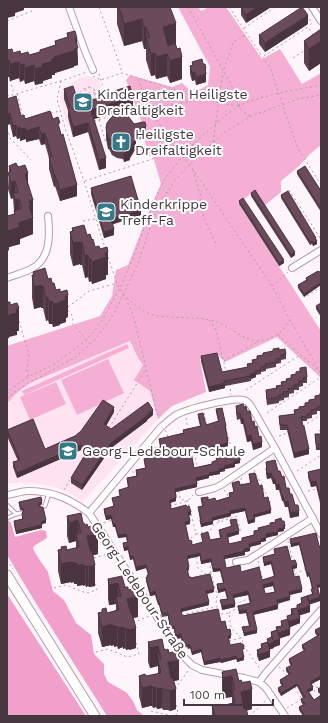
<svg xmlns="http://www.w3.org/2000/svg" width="328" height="723" font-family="'Work Sans',sans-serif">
  <rect width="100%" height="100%" fill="#fdf5f9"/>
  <g fill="#ffe3f1">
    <path d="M 85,75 L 99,80 L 108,115 L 70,126 L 67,125 L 60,97 L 63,89 L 74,81 Z"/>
    <path d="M 130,341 L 138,358 L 143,365 L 158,419 L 83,502 L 71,494 L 60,489 L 41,484 L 7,483 L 7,403 L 19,391 L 30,383 Z"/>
  </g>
  <g fill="#f5afd4">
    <path d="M 178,7 L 198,7 L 201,11 L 209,7 L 226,7 L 262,59 L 280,49 L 302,84 L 321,73 L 321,145 L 310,154 L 299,166 L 281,181 L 281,192 L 264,206 L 255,191 L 238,203 L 321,331 L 321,378 L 277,337 L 225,362 L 218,355 L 200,359 L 206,392 L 172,406 L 158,419 L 150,391 L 134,380 L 143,365 L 138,358 L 130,341 L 30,383 L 19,391 L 7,403 L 7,346 L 100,316 L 112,296 L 116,270 L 128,265 L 150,209 L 161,184 L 153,156 L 149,156 L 145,142 L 146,134 L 126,80 L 130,75 L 172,87 L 182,83 L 193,93 L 208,85 L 210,67 Z"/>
    <path d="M 127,344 L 129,348 L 24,395 L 22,391 Z"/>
    <path d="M 108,359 L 124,393 L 77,415 L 61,380 Z"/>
    <path d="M 56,382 L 66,404 L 30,420 L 20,397 Z"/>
  </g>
  <g fill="#f0a0ca">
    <path d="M 7,519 L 11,523 L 15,537 L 41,530 L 46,531 L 47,538 L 34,546 L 33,549 L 39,559 L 48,572 L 53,591 L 64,600 L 76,623 L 91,635 L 94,654 L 104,664 L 104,674 L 108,682 L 124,691 L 127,693 L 133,701 L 137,710 L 144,716 L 107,716 L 37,605 L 7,555 Z"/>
    <path d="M 7,594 L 86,716 L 7,716 Z"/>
  </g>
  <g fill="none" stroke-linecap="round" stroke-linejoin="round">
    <defs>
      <g id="lane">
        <path d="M 7,505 L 16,514 L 21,513"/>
        <path d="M 42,507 L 45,506 L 49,493"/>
        <path d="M 7,518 L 16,514"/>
      </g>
      <g id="street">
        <path d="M 69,7 L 85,51 L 93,70"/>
        <path d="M 312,7 L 321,21"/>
        <path d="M 292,268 L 321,250"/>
        <path d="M 7,278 C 15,275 23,273 31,269 C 51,259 50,235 48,216"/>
        <path d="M 199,492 L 215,488 L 221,485 L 275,448"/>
        <path d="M 7,495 C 14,494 22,491 28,491 C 53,491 70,499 89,513 L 182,655 L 192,665 L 202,670 L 244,678 L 259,682 L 266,688 L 285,716"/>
        <path d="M 89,513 L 161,427 C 166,423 171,418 176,415 C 187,409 233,397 244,400 C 247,401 249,403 251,406 L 275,448 L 321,534"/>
        <path d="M 236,562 L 248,560 L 256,555 L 313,518"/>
        <path d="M 259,682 L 265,674 L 321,610"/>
      </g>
      <path id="secondary" d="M 7,575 L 95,716"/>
    </defs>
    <use href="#lane" stroke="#bc98aa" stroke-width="5"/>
    <use href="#street" stroke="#bc98aa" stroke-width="8"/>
    <use href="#secondary" stroke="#bc98aa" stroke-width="11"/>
    <g stroke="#aba0a5" stroke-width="1" stroke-dasharray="2 3" stroke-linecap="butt">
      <path d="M 99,7 L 121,68 L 121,72"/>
      <path d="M 188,7 L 238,97 C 239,109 240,110 250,116"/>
      <path d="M 229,7 L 270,68 L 292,133 L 299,150 L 321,185"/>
      <path d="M 307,15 L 312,23 L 309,26"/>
      <path d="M 7,21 L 32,11 L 33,7"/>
      <path d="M 244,28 L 275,7"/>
      <path d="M 7,42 L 8,42"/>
      <path d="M 264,56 L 308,27 L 313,35"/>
      <path d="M 293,58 L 304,51"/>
      <path d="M 224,69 L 233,42 L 247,34"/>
      <path d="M 99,74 L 105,95"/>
      <path d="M 93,76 L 101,80 L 122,73 L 219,103 L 239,106"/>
      <path d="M 138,79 L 149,109 L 178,151 L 190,165 L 272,286 L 290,320 L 321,374"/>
      <path d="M 10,80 L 14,94"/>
      <path d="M 61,81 L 57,99 L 65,128 L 84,181 L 105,248"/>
      <path d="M 89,87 L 94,89 C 99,101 86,104 77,99 C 78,93 83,88 89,87 Z"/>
      <path d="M 85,89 L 88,93 L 95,93"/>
      <path d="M 17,94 L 23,116"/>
      <path d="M 7,95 L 9,96 L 61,81 L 87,72"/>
      <path d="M 51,113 L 60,111"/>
      <path d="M 127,116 L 157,107 L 205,99"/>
      <path d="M 99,120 L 106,143"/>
      <path d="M 94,121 L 112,116"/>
      <path d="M 7,128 L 10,138 L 31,160"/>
      <path d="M 213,142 L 223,72"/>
      <path d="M 193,170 L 200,194 L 204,218 L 217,246"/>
      <path d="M 85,181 L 155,158 L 156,156 L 178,151 L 186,150"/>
      <path d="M 289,190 L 321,239"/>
      <path d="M 83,221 L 95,219"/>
      <path d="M 108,257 L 117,283 L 130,307 L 134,318 L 155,406 L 159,419"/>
      <path d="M 272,286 L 288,272"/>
      <path d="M 123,295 C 132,302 140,310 150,314 C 170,320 193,315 214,321 C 227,325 245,341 258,341 C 260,341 262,340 264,340 C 278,336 282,332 290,320"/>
      <path d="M 307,296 L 321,287"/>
      <path d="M 68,307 L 89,291 L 117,283"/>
      <path d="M 68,310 C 72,315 74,317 72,323 L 90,344"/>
      <path d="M 209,320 L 215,328 L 217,334 L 226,371"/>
      <path d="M 19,321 L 29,355 L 27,368 L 28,377"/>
      <path d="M 278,335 L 318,370"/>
      <path d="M 224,361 L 258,342"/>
      <path d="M 230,384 L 231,395"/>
      <path d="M 246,390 L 300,355"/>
      <path d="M 7,394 L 15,386 L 28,377 L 56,363 L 86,340 L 100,324 L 120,288 L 133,258 L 148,217 L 158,192 L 165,179 L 187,150 L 223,117 L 239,106 L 247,102 L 278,93 L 321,85"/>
      <path d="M 7,399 L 13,393 L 29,383 L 74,358 L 91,344 L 105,327 L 115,312 L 138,263 L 153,219 L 163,198 L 176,179 L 199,155 L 225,132 L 251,116 L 298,99 L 321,95"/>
      <path d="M 222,408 L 230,444"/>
      <path d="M 204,413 L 207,425"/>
      <path d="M 267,413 L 321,377"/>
      <path d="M 186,418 L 188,430"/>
      <path d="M 303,426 L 321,415"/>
      <path d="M 109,428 L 146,369"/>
      <path d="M 165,430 L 168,437"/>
      <path d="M 279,436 L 288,433"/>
      <path d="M 194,453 L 197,467"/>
      <path d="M 77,468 L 84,456"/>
      <path d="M 254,470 L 271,504"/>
      <path d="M 133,471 L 134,477"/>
      <path d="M 297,471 L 321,455"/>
      <path d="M 241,478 L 242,484"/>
      <path d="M 64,490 L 71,478"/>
      <path d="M 224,490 L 227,494 L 228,498"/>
      <path d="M 179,491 L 180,499 L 188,501 L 196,534 L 191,538 L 193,545"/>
      <path d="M 308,491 L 317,489"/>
      <path d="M 170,506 L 188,501 L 193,495"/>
      <path d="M 219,522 L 219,520 L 228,517 L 228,519"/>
      <path d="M 104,523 L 112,520"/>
      <path d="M 196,534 L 210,531 L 214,524 L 237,516 L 241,533"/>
      <path d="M 288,541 L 293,562"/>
      <path d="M 196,557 L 198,568 L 205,574 L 211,573 L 217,595 L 216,606 L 221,614 L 229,613 L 231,628 L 241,638 L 246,649 L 261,670"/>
      <path d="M 94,558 L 108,554"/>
      <path d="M 7,560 L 13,569"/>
      <path d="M 258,561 L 263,580"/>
      <path d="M 294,569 L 295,576 L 294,577"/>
      <path d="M 211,573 L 210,566 L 212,565"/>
      <path d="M 295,574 L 305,569"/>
      <path d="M 190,578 L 205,574"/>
      <path d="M 264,587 L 267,595"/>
      <path d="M 54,588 L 66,585 L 86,593 L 97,590 L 95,583"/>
      <path d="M 267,594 L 271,589 L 273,588"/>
      <path d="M 229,613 L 236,609 L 241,601 L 249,599"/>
      <path d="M 182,615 L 215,607"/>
      <path d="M 133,623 L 149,616"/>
      <path d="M 229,641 L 241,638"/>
      <path d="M 96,652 L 108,649 L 127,657 L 139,654 L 136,642"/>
      <path d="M 279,667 L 283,670 L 287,676"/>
      <path d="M 313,682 L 317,688"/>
      <path d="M 295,687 L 301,698"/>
      <path d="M 175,689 L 188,671"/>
      <path d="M 310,695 L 321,684"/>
      <path d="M 287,708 L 303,698"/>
      <path d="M 151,711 L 173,716 L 178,714 L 176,702"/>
      <path d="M 249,716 L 261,706 L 266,700"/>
    </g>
    <use href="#lane" stroke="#fff" stroke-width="3"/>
    <use href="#street" stroke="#fff" stroke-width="6"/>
    <use href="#secondary" stroke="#fff" stroke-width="9"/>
  </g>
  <g fill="#5b404e" fill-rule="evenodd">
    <path d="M 117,7 L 140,7 L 141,8 L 176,45 L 182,79 L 170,83 L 167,76 L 156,79 L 155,75 L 151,76 L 146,60 L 146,49 L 144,49 L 142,41 L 124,46 L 117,24 Z"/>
    <path d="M 241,7 L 271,7 L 246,23 L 241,15 Z"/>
    <path d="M 308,24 L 265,52 L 259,44 L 259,35 Z"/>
    <path d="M 321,29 L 321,63 L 309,71 L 304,63 L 304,41 Z"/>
    <path d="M 67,33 L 77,47 L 78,65 L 74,66 L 74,67 L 55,73 L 55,75 L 52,75 L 52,78 L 43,81 L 43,83 L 35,85 L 34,81 L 25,84 L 24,80 L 20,82 L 19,78 L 10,81 L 9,77 L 7,77 L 7,50 L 13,53 L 29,55 L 40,52 L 40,50 L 55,45 L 55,41 L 67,37 Z"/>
    <path d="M 192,62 L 206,77 L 206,82 L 196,85 L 195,80 L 192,81 L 190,74 L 190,66 L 192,65 Z"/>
    <path d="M 64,89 L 79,104 L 114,96 L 114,91 L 133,107 L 94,119 L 106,168 L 99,170 L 88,132 L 73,137 L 68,117 L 68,110 L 64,99 Z"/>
    <path d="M 7,99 L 21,116 L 25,119 L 53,119 L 60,130 L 77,196 L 60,201 L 55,186 L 54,187 L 49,169 L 49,158 L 45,144 L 41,145 L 39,139 L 26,142 L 26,139 L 20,141 L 20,138 L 17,139 L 16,136 L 13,137 L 10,124 L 7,125 Z"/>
    <path d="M 113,113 L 119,114 L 134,124 L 146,136 L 145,137 L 136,141 L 136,149 L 133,153 L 130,158 L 130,160 L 124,162 L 123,159 L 117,158 L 112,155 L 109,149 L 108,149 L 106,139 L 106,128 L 113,116 Z"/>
    <path d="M 9,166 L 18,167 L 28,185 L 33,216 L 33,234 L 20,239 L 20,244 L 9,247 L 9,250 L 7,251 L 7,216 L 14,214 L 14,211 L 13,198 L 11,199 L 8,189 Z"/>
    <path d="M 297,171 L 321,191 L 321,212 L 297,174 Z"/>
    <path d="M 91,188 L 141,215 L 112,224 L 114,235 L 104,238 L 91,194 Z"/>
    <path d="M 251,193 L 295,255 L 291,258 L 251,196 Z"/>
    <path d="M 281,195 L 316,240 L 317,244 L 313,246 L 312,244 L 310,245 L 281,198 Z"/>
    <path d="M 239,201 L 284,263 L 279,266 L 239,204 Z"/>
    <path d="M 72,228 L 87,235 L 92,240 L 108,275 L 106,275 L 106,279 L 92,284 L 91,281 L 89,282 L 88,277 L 85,278 L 82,265 L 80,265 L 80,264 L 73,266 L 70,254 L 70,232 L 72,231 Z"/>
    <path d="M 33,272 L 48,279 L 52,283 L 68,317 L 66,318 L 66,322 L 60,324 L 60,325 L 53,327 L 52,324 L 49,324 L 48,320 L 46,321 L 43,308 L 41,308 L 41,307 L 34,309 L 32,298 L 32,275 L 33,275 Z"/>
    <path d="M 319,272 L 304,297 L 298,288 L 298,285 L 306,280 L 306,278 Z"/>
    <path d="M 321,303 L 321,317 L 316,309 L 316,306 Z"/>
    <path d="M 273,349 L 279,350 L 286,354 L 286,359 L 281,360 L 281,363 L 276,364 L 276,367 L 266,369 L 266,371 L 261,372 L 261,374 L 256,375 L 256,377 L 251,379 L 251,381 L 225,386 L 225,388 L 209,392 L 201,361 L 201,356 L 222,372 L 247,367 L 247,364 L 252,363 L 252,360 L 257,359 L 257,356 L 263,355 L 263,353 L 273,351 Z"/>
    <path d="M 300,368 L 307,377 L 307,383 L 303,383 L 303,386 L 299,387 L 299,390 L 294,390 L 294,393 L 289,394 L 289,397 L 284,398 L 284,400 L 279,401 L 279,403 L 267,405 L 266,396 L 266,390 L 276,389 L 276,386 L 281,385 L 281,382 L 286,381 L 286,379 L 291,378 L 291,375 L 296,374 L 300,371 Z"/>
    <path d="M 321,392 L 321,411 L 317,411 L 317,414 L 312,415 L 312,418 L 307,419 L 307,421 L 302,421 L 309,454 L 294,458 L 287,430 L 280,430 L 279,416 L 294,414 L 294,410 L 299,409 L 299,407 L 305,406 L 305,403 L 309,403 L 309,400 L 315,399 L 315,396 L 320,395 L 320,393 Z"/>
    <path d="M 236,406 L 244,407 L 247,411 L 252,422 L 255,427 L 262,447 L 253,450 L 251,441 L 247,442 L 243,424 L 241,424 L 240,419 L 237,420 L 236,412 Z"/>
    <path d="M 216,409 L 226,426 L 226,429 L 228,441 L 228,446 L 191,455 L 194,468 L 212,464 L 212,462 L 216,461 L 216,458 L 227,456 L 232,454 L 232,451 L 241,459 L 240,460 L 240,463 L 235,464 L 235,467 L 225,469 L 225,471 L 220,472 L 220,474 L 209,476 L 209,478 L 197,481 L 197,487 L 176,492 L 176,501 L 170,503 L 171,509 L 191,515 L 189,515 L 190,524 L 185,525 L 189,541 L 192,545 L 203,542 L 201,534 L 210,540 L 220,538 L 219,530 L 231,527 L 230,520 L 239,534 L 228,537 L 229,544 L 242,541 L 242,538 L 254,535 L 254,531 L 258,530 L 258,528 L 270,525 L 270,523 L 275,522 L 275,520 L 285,529 L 284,529 L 284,531 L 278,532 L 278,535 L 266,537 L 266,541 L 261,542 L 261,544 L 250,547 L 250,551 L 245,552 L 245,555 L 224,559 L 226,568 L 241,572 L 262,580 L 274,577 L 271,564 L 264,566 L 263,557 L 275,554 L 274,549 L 291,561 L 297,568 L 293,569 L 294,577 L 302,592 L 290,595 L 290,600 L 278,603 L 278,609 L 253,615 L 257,633 L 244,636 L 242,627 L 249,626 L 246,613 L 239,614 L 238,606 L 250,604 L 248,595 L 234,598 L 235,607 L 222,610 L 220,600 L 227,599 L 225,591 L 218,593 L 217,584 L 223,583 L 220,571 L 213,572 L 211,562 L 201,564 L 200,556 L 187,559 L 189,570 L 187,571 L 189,577 L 214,592 L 207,594 L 209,605 L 181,612 L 182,616 L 221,622 L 227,630 L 231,638 L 228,639 L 230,645 L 244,652 L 243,652 L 244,660 L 237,662 L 236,659 L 221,663 L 220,662 L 204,665 L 201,652 L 192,655 L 190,648 L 188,649 L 187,647 L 183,648 L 181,638 L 177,639 L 175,636 L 174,629 L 170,629 L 168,616 L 162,617 L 159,605 L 158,605 L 155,595 L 150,596 L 146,581 L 146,577 L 147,577 L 147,575 L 148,575 L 146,568 L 136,571 L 133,559 L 130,560 L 128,550 L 124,551 L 123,543 L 127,542 L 126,537 L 118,538 L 115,527 L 113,527 L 111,519 L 106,520 L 104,512 L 104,509 L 114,506 L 112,498 L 120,496 L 119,490 L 128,488 L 127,482 L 127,478 L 136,476 L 136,470 L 145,468 L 144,459 L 152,457 L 151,449 L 160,447 L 159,439 L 183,433 L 183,430 L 200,426 L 198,417 L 198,414 L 206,425 L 218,421 L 216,412 ZM 273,586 L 275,592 L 265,594 L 264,588 Z"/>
    <path d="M 114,412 L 106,426 L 111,429 L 153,415 L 147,420 L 147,421 L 111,448 L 82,490 L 71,483 L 71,478 L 86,453 L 81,450 L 17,478 L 13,467 L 13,462 L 18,461 L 7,436 L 7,430 L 45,449 L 75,436 Z"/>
    <path d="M 320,430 L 321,430 L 321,450 L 316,450 L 315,434 L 320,434 Z"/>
    <path d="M 266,462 L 278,471 L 282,477 L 286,488 L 290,494 L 299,516 L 290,518 L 288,507 L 285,507 L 283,501 L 282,501 L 279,490 L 276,490 L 275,484 L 273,484 L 271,478 L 267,479 L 266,474 Z"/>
    <path d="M 321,469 L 321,507 L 316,486 L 311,487 L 308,477 L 308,472 Z"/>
    <path d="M 249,474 L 259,486 L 271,513 L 254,517 L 255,522 L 248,524 L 245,511 L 231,514 L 231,516 L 213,520 L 213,524 L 201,527 L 198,507 L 202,506 L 201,498 L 208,500 L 216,501 L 229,497 L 229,493 L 234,492 L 232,483 L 240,485 L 250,483 Z"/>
    <path d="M 19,502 L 42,504 L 40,505 L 46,523 L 42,524 L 42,528 L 16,534 L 14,524 L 14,521 L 22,519 L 22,513 L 23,511 L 20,510 Z"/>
    <path d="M 67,516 L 83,523 L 98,554 L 93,555 L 95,586 L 89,587 L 88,586 L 86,587 L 85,585 L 83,586 L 83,585 L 77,586 L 77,584 L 74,584 L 74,582 L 71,583 L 71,582 L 61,584 L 58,571 L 58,550 L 61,550 L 61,547 L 67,550 L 76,548 L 76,541 L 69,543 L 67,536 Z"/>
    <path d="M 290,539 L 319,546 L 321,546 L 321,587 L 318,588 L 320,601 L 310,604 L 310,612 L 300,615 L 300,623 L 290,627 L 290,635 L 280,638 L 280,645 L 274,647 L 274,648 L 270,649 L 270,657 L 259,661 L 257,656 L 257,650 L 261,649 L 261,644 L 267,642 L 267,639 L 271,637 L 271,632 L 276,630 L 276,627 L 281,626 L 281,621 L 287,620 L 287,616 L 291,615 L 291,609 L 297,608 L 297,605 L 301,603 L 301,598 L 312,594 L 311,589 L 312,589 L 309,576 L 307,577 L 299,545 L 291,547 Z"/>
    <path d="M 108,579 L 125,587 L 138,617 L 133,618 L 136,648 L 129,650 L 129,649 L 126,650 L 125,648 L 123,649 L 123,647 L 118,649 L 117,646 L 114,647 L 114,645 L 111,646 L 111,645 L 102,647 L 98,633 L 98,613 L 102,612 L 102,609 L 107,613 L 116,610 L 116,604 L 109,605 L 108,599 Z"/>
    <path d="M 321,627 L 321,679 L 312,684 L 313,690 L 309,692 L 314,700 L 321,695 L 318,692 L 318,689 L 321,687 L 321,716 L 303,716 L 299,710 L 299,707 L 303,705 L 301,702 L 301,699 L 303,698 L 297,686 L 281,696 L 278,691 L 278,688 L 282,686 L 280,683 L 280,680 L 289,675 L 286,671 L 286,668 L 291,666 L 289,662 L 289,659 L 304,651 L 302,648 L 302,645 L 317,636 L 315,633 L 315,630 Z"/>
    <path d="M 148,642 L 164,649 L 169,653 L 179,680 L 174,681 L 176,709 L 170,711 L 168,710 L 163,710 L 162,708 L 157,709 L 156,707 L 153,708 L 152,706 L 150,706 L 142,708 L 139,696 L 139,676 L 146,676 L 158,674 L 158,666 L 150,668 L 148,662 Z"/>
    <path d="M 222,672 L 239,681 L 242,683 L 252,709 L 246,711 L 248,716 L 212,716 L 212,706 L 219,706 L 232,703 L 232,697 L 223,698 L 222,693 Z"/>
  </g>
  <g fill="#4a3440">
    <path d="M 7,7 L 28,7 L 24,8 L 24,10 L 15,13 L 15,16 L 7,18 Z"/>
    <path d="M 257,7 L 271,7 L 246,23 L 246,15 Z"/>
    <path d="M 308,15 L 308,24 L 265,52 L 265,43 Z"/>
    <path d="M 142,19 L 142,41 L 124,46 L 124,24 Z"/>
    <path d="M 176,23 L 176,45 L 163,49 L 163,27 Z"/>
    <rect x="144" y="27" width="2" height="22"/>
    <path d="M 77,38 L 78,65 L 74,66 L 74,67 L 55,73 L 55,75 L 52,75 L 52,78 L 43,81 L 43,83 L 35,85 L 35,69 L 52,59 L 75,39 Z"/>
    <path d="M 321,41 L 321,63 L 309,71 L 309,49 Z"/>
    <path d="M 155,53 L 155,75 L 151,76 L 151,54 Z"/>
    <path d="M 167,54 L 167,76 L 156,79 L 156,57 Z"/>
    <path d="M 182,57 L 182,79 L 170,83 L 170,61 Z"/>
    <path d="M 9,60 L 9,77 L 7,77 L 7,61 Z"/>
    <path d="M 19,62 L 19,78 L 10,81 L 10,64 Z"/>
    <path d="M 24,64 L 24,80 L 20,82 L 20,65 Z"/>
    <path d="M 34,65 L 34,81 L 25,84 L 25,68 Z"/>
    <path d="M 206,68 L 206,82 L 196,85 L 196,77 L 205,69 Z"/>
    <path d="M 195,72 L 195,80 L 192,81 L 192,73 Z"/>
    <path d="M 133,97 L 133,107 L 91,120 L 91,110 Z"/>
    <path d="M 10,113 L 10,124 L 7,125 L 7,114 Z"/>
    <path d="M 88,123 L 88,132 L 73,137 L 73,127 Z"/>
    <path d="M 16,125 L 16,136 L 13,137 L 13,126 Z"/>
    <path d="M 146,126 L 146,136 L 145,137 L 136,141 L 136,149 L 133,153 L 130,158 L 130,160 L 124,162 L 124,151 L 129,148 L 136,130 Z"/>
    <path d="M 20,127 L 20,138 L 17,139 L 17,128 Z"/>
    <path d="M 39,127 L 39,139 L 26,142 L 26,131 Z"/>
    <path d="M 26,128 L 26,139 L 20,141 L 20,129 Z"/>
    <path d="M 45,133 L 45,144 L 41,145 L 41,134 Z"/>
    <path d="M 109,138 L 109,149 L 108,149 L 108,139 Z"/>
    <path d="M 106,158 L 106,168 L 99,170 L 99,160 Z"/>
    <path d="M 28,173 L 28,189 L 25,174 Z"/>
    <path d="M 54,175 L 55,175 L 55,186 L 54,187 Z"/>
    <path d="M 15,181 L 15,197 L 13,193 L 13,198 L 11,199 L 11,182 Z"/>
    <path d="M 77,185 L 77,196 L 60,201 L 60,190 Z"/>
    <path d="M 19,199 L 19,215 L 15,216 L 15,200 Z"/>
    <path d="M 33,200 L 33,216 L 31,217 L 33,218 L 33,234 L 20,239 L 20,244 L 9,247 L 9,250 L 7,251 L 7,234 L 8,231 L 18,223 L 29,201 Z"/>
    <path d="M 141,210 L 141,215 L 111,225 L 111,219 Z"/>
    <path d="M 114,229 L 114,235 L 104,238 L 104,232 Z"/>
    <path d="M 317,241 L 317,244 L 313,246 L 313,243 Z"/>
    <path d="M 80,242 L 80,264 L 73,266 L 73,243 Z"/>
    <path d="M 82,242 L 82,265 L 80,265 L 80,243 Z"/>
    <path d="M 108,252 L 108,275 L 106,275 L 106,279 L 92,284 L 92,262 L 105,253 Z"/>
    <path d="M 295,252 L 295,255 L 291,258 L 291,255 Z"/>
    <path d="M 88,255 L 88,277 L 85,278 L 85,256 Z"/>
    <path d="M 89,259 L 91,259 L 91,281 L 89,282 Z"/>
    <path d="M 284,260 L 284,263 L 279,266 L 279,263 Z"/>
    <path d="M 321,282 L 321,285 L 304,297 L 304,294 Z"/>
    <path d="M 41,285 L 41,307 L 34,309 L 34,287 Z"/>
    <rect x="41" y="286" width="2" height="22"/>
    <path d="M 68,295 L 68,317 L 66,318 L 66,322 L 60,324 L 60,325 L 53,327 L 53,304 L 59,302 L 65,296 Z"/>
    <path d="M 46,298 L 48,298 L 48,320 L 46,321 Z"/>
    <path d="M 52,301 L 52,324 L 49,324 L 49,302 Z"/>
    <path d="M 19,308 L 19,331 L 17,331 L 17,335 L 9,337 L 9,338 L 7,339 L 7,317 L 16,309 Z"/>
    <path d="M 256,373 L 256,377 L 251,379 L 250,374 Z"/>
    <path d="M 225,383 L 225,388 L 209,392 L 209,387 Z"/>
    <path d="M 114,407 L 114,412 L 104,429 L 104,424 Z"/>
    <path d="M 153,410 L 153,415 L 147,420 L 147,421 L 111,448 L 82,490 L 82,485 L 111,443 Z"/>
    <path d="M 243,418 L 243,424 L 241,424 L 241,419 Z"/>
    <path d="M 251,435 L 251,441 L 247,442 L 247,436 Z"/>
    <path d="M 262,442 L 262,447 L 253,450 L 253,444 Z"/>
    <path d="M 228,443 L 228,446 L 191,455 L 191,452 Z"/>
    <path d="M 81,445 L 81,450 L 17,478 L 17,473 Z"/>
    <path d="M 309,449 L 309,454 L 294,458 L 294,453 Z"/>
    <path d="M 240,460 L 240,463 L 235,464 L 235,467 L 225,469 L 225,471 L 220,472 L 220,474 L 209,476 L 209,478 L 196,481 L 196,478 L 219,469 L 234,461 Z"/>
    <path d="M 271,473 L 271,478 L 267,479 L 267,474 Z"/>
    <rect x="273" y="479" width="2" height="5"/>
    <path d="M 316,481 L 316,486 L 311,487 L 311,482 Z"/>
    <path d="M 197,484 L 197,487 L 175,492 L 175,489 Z"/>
    <path d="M 279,484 L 279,490 L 276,490 L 276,485 Z"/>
    <rect x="282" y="496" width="1" height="5"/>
    <path d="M 176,498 L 176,501 L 170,503 L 170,500 Z"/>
    <path d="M 42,501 L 42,504 L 40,505 L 39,508 L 40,502 Z"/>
    <path d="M 288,501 L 288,507 L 285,507 L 285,502 Z"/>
    <path d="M 245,508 L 245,511 L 231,514 L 231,516 L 212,521 L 212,518 L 230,511 Z"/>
    <path d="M 271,510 L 271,513 L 253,518 L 253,515 Z"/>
    <path d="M 299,511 L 299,516 L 290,518 L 290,513 Z"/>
    <path d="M 188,512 L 191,512 L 191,515 L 188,516 Z"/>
    <path d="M 111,515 L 111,519 L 106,520 L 106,517 Z"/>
    <path d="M 255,519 L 255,522 L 248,524 L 248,521 Z"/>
    <path d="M 46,520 L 46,523 L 41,524 L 41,522 Z"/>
    <path d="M 78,520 L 78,540 L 76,534 L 76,541 L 69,543 L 69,523 Z"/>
    <path d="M 190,521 L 190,524 L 185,525 L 185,522 Z"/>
    <path d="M 213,521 L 213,524 L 201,527 L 201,524 Z"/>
    <rect x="113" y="524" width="2" height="3"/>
    <path d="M 42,525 L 42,528 L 16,534 L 16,531 Z"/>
    <path d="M 283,526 L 285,526 L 285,529 L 284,529 L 284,531 L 278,532 L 278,535 L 266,538 L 266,534 Z"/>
    <path d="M 239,531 L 239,534 L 227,538 L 227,534 Z"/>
    <path d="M 98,534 L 98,554 L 87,557 L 87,536 Z"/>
    <path d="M 126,534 L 126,537 L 118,538 L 118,535 Z"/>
    <path d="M 266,538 L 266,541 L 261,542 L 261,544 L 249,547 L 249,544 L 261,539 Z"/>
    <path d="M 299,542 L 299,545 L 291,547 L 291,544 Z"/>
    <path d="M 128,547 L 128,550 L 124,551 L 124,548 Z"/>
    <path d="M 250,548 L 250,551 L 245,552 L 245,555 L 224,559 L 224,556 L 244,549 Z"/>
    <path d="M 200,553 L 200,556 L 187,559 L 187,556 Z"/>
    <path d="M 133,556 L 133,559 L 130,560 L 130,557 Z"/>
    <path d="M 211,559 L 211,562 L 201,564 L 201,561 Z"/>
    <path d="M 271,561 L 271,564 L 264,566 L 264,563 Z"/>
    <path d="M 71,562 L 71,582 L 61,584 L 61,564 Z"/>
    <path d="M 74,562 L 74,582 L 71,583 L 71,563 Z"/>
    <path d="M 77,563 L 77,584 L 74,584 L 74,564 Z"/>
    <path d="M 83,564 L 83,585 L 77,586 L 77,566 Z"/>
    <path d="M 85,565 L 85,585 L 83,586 L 83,566 Z"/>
    <path d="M 95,565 L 95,586 L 89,587 L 89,567 Z"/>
    <path d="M 146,565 L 146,568 L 136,571 L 136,567 Z"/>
    <path d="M 297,565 L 297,568 L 292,569 L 292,566 Z"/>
    <path d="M 88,566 L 88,586 L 86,587 L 86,567 Z"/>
    <path d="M 189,567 L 189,570 L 187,571 L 187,568 Z"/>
    <path d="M 220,568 L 220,571 L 213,572 L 213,569 Z"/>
    <path d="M 307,573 L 309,573 L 309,576 L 307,577 Z"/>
    <path d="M 273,582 L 273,586 L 263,588 L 263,585 Z"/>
    <path d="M 118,583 L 118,603 L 116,597 L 116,604 L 109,605 L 109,585 Z"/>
    <path d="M 321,584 L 321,587 L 317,588 L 317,585 Z"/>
    <path d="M 225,588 L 225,591 L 218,593 L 218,590 Z"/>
    <path d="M 214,589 L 214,592 L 206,594 L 206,591 Z"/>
    <path d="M 302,589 L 302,592 L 289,595 L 289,592 Z"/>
    <path d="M 155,591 L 155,595 L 150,596 L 150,593 Z"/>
    <path d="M 248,591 L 248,595 L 233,598 L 233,595 Z"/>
    <path d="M 138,596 L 138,617 L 127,619 L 127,599 Z"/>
    <path d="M 290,597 L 290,600 L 277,604 L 277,600 Z"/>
    <path d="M 320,597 L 320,601 L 308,605 L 308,602 Z"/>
    <path d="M 209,602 L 209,605 L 181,612 L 181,609 Z"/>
    <path d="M 235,604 L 235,607 L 222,610 L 222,606 Z"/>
    <path d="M 278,605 L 278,609 L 253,615 L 253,612 Z"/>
    <path d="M 310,606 L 310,612 L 298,616 L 298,610 Z"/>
    <path d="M 246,610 L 246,613 L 239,614 L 239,611 Z"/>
    <path d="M 300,618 L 300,623 L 288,628 L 288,622 Z"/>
    <path d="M 111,624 L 111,645 L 102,647 L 102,627 Z"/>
    <path d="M 114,625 L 114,645 L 111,646 L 111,626 Z"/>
    <path d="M 117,626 L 117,646 L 114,647 L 114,627 Z"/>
    <path d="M 123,627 L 123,647 L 118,649 L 118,628 Z"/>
    <path d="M 123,628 L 125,628 L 125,648 L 123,649 Z"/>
    <path d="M 136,628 L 136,648 L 129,650 L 129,630 Z"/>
    <path d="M 126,629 L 129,629 L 129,649 L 126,650 Z"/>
    <path d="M 290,629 L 290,635 L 278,639 L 278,633 Z"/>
    <path d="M 257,630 L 257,633 L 244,636 L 244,633 Z"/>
    <path d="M 181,634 L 181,638 L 177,639 L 177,635 Z"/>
    <path d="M 231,635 L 231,638 L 228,639 L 228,636 Z"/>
    <path d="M 280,639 L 280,645 L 274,647 L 274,648 L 268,650 L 268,644 L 274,641 Z"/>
    <path d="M 188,645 L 190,645 L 190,648 L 188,649 Z"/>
    <path d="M 158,646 L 158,666 L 150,668 L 150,648 Z"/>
    <path d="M 201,649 L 201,652 L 192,655 L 192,652 Z"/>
    <path d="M 270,651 L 270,657 L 259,661 L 259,655 Z"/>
    <path d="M 236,656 L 236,659 L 221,663 L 221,660 Z"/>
    <path d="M 244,657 L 244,660 L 237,662 L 237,659 Z"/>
    <path d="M 220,658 L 220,662 L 204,665 L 204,662 Z"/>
    <path d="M 179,660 L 179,680 L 168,682 L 168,662 Z"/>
    <path d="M 232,676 L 232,697 L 223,698 L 223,678 Z"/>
    <path d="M 321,676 L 321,679 L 310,684 L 310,682 Z"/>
    <path d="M 297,684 L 297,686 L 281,696 L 281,693 Z"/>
    <rect x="150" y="686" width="2" height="20"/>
    <path d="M 150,686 L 150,706 L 142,708 L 142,688 Z"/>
    <path d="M 156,687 L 156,707 L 153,708 L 153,688 Z"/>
    <path d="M 313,687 L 313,690 L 307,693 L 307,690 Z"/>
    <path d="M 162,688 L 162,708 L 157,709 L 157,689 Z"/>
    <path d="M 176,689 L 176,709 L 170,711 L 170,691 Z"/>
    <path d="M 252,689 L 252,709 L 241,712 L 241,692 Z"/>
  </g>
  <g fill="#6a4a5b" stroke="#4a3440" fill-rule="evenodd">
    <path d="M 119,7 L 140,7 L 141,8 L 145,7 L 170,7 L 176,23 L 163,27 L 168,46 L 175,43 L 177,49 L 180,48 L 182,57 L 170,61 L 167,54 L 156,57 L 155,53 L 151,54 L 146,38 L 150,37 L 146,27 L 144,27 L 142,19 L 124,24 Z"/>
    <path d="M 241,7 L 257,7 L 246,15 Z"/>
    <path d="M 302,7 L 308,15 L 265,43 L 259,35 Z"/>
    <path d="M 321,29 L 321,41 L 309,49 L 304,41 Z"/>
    <path d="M 75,31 L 77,38 L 75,39 L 78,48 L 74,49 L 74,51 L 54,57 L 55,58 L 52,59 L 52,62 L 42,64 L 43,66 L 35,69 L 34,65 L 25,68 L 24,64 L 20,65 L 19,62 L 10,64 L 9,60 L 7,61 L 7,50 L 12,49 L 13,53 L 20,51 L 21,54 L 28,52 L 29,55 L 40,52 L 40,50 L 56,45 L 55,41 L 68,37 L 67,33 Z"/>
    <path d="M 202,59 L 203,64 L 205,64 L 206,68 L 205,69 L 206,74 L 196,77 L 195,72 L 192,73 L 190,66 L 193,65 L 192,62 Z"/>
    <path d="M 73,86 L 79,104 L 105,96 L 106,98 L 116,96 L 114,91 L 130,86 L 133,97 L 91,110 L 106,158 L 99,160 L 88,123 L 73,127 L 68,108 L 70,107 L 64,89 Z"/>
    <path d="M 16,96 L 21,116 L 24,115 L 25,119 L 50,111 L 53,119 L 58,117 L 60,123 L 58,123 L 61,135 L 63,134 L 77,185 L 60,190 L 55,175 L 54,175 L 49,157 L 52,157 L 45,133 L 41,134 L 39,127 L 26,131 L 26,128 L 20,129 L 20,127 L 17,128 L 16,125 L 13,126 L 10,113 L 7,114 L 7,99 Z"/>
    <path d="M 118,112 L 119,114 L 128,116 L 134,124 L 143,122 L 145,122 L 146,126 L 145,127 L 136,130 L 136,138 L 133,143 L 129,148 L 130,149 L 124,151 L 123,149 L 117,148 L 112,144 L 109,138 L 108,139 L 106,128 L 107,123 L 110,119 L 113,116 L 113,113 Z"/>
    <path d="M 16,163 L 18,167 L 25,165 L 28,173 L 25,174 L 33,200 L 29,201 L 31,206 L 29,206 L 33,218 L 18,223 L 20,227 L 8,231 L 9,234 L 7,234 L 7,216 L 15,214 L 14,211 L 22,208 L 19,199 L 15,200 L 13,193 L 18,192 L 15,181 L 11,182 L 8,173 L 11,172 L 9,166 Z"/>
    <path d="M 305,166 L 321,191 L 321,209 L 297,171 Z"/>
    <path d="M 131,176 L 141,210 L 111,219 L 114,229 L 104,232 L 91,188 Z"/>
    <path d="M 255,190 L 295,252 L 291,255 L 251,193 Z"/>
    <path d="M 288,191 L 316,238 L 315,238 L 317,241 L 313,243 L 312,241 L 310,242 L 281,195 Z"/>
    <path d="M 243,198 L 284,260 L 279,263 L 239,201 Z"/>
    <path d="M 84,225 L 87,235 L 90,234 L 92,240 L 93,239 L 95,247 L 99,246 L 100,249 L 107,247 L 108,252 L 105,253 L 106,257 L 92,262 L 91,259 L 89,259 L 88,255 L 85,256 L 82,242 L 80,243 L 80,242 L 73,243 L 70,232 L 73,231 L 72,228 Z"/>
    <path d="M 45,268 L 48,279 L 51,278 L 52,283 L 54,283 L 56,290 L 60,289 L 60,292 L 67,290 L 68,295 L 65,296 L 66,300 L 59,302 L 60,303 L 53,304 L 52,301 L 49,302 L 48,298 L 46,298 L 43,286 L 41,286 L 41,285 L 34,287 L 32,275 L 34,275 L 33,272 Z"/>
    <path d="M 318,271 L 319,272 L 321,271 L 321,282 L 304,294 L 298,285 L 307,280 L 306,278 Z"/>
    <path d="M 7,302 L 10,302 L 10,305 L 17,303 L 19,308 L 16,309 L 17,313 L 9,315 L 9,316 L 7,317 Z"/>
    <path d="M 321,303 L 321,314 L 316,306 Z"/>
    <path d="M 279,348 L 279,350 L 285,349 L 286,354 L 281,355 L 281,358 L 276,359 L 276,362 L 265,364 L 266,366 L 261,367 L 261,370 L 255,371 L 256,373 L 250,374 L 251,376 L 224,381 L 225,383 L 209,387 L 201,356 L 217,353 L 222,372 L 248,367 L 247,364 L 253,363 L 252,360 L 257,359 L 257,356 L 263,355 L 263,353 L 273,351 L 273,349 Z"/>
    <path d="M 306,367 L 307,377 L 303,378 L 303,380 L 299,381 L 299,384 L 294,385 L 294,388 L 288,388 L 289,391 L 283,392 L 284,394 L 279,395 L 279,397 L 267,399 L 266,390 L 277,388 L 276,386 L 282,385 L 281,382 L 287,381 L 286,379 L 291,378 L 291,375 L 296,374 L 296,372 L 300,371 L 300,368 Z"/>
    <path d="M 321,392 L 321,406 L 317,407 L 317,409 L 311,410 L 312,413 L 307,414 L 307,416 L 301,417 L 303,426 L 304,426 L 309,449 L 294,453 L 287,425 L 280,425 L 279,416 L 295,414 L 294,410 L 299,409 L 299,407 L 305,406 L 305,403 L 309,402 L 309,400 L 315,399 L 315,396 L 320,395 L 320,393 Z"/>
    <path d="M 103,400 L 114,407 L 104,424 L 111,429 L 148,402 L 153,410 L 146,415 L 147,416 L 111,443 L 82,485 L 71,478 L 88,450 L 81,445 L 17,473 L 13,462 L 20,460 L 7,430 L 33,419 L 45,449 L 75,436 L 81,431 Z"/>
    <path d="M 243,404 L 244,407 L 246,406 L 247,411 L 250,411 L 252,422 L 254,421 L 255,427 L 257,426 L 259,437 L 261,436 L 262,442 L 253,444 L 251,435 L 247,436 L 243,418 L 241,419 L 240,413 L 237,414 L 236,406 Z"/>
    <path d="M 222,408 L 226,426 L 225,426 L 228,441 L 227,441 L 228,443 L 191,452 L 194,468 L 212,464 L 212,462 L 217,460 L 216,458 L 227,456 L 227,455 L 233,453 L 232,451 L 238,450 L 238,452 L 240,451 L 241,456 L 239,457 L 240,460 L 234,461 L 235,463 L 224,466 L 225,468 L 219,469 L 220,471 L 209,473 L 209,475 L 196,478 L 197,484 L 175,489 L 176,496 L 176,498 L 170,500 L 171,509 L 186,505 L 187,507 L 189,506 L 191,512 L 188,512 L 190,521 L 185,522 L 189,541 L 191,540 L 192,545 L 203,542 L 201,534 L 208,532 L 210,540 L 221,538 L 219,530 L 232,526 L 230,520 L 236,519 L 239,531 L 227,534 L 229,544 L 242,541 L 242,538 L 254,535 L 254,531 L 259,530 L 258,528 L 270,525 L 270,523 L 276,522 L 275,520 L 281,518 L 282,521 L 284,521 L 285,526 L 283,526 L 284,528 L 278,529 L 278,532 L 266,534 L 266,538 L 261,539 L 261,541 L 249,544 L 250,548 L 244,549 L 245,551 L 224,556 L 226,568 L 240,565 L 241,572 L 259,567 L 262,580 L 275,576 L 271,561 L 264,563 L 263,557 L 275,554 L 274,549 L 287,546 L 291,561 L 295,560 L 297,565 L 292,566 L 294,577 L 299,576 L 302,589 L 289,592 L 290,597 L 277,600 L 278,605 L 253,612 L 257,630 L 244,633 L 242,627 L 250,626 L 246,610 L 239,611 L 238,606 L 251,603 L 248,591 L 233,595 L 235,604 L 222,606 L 220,600 L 228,599 L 225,588 L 218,590 L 217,584 L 224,583 L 220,568 L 213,569 L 211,559 L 201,561 L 200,553 L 187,556 L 189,567 L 187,568 L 189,577 L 191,577 L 191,578 L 210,574 L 214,589 L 206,591 L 209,602 L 181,609 L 182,616 L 218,609 L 221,622 L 225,621 L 227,630 L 230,629 L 231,635 L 228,636 L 230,645 L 241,643 L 241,644 L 243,644 L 244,649 L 242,649 L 244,657 L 237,659 L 236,656 L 221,660 L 220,658 L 204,662 L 201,649 L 192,652 L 190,645 L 188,645 L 187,644 L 183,645 L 181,634 L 177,635 L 175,633 L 174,626 L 170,626 L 168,613 L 162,614 L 159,602 L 158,602 L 155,591 L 150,593 L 146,577 L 148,577 L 147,575 L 149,575 L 146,565 L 136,567 L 133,556 L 130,557 L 128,547 L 124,548 L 123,543 L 128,542 L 126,534 L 118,535 L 115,524 L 113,524 L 111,515 L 106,517 L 104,509 L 114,506 L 112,498 L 120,496 L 119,490 L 129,487 L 127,478 L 137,476 L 136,470 L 146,468 L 144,459 L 153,457 L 151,449 L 161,447 L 159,439 L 184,433 L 183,430 L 201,426 L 198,414 L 203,413 L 206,425 L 219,421 L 216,409 ZM 273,582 L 275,592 L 265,594 L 263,585 Z"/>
    <path d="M 320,430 L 321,430 L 321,444 L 316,444 L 315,434 L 321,434 Z"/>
    <path d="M 275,460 L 278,471 L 280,471 L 282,477 L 284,476 L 286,488 L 289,488 L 290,494 L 292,494 L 295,505 L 298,505 L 299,511 L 290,513 L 288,501 L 285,502 L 283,496 L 282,496 L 279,484 L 276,485 L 275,479 L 273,479 L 271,473 L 267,474 L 266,468 L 267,468 L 266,462 Z"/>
    <path d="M 321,469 L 321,501 L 316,481 L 311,482 L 308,472 Z"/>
    <path d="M 255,473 L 259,486 L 262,485 L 264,498 L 268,497 L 271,510 L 253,515 L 255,519 L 248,521 L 245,508 L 230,511 L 231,513 L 212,518 L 213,521 L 201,524 L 200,520 L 201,519 L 198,507 L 203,506 L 201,498 L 208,497 L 208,500 L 215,498 L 216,501 L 230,497 L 229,493 L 234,492 L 232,483 L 239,481 L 240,485 L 251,483 L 249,474 Z"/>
    <path d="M 41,497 L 42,501 L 40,502 L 39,505 L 40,507 L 43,507 L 46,520 L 41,522 L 42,525 L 16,531 L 14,521 L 23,519 L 22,513 L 24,511 L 23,508 L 20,507 L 19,502 Z"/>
    <path d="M 81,513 L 83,523 L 84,523 L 85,525 L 87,524 L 88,527 L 96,525 L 98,534 L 87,536 L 90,551 L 92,551 L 95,565 L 89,567 L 88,566 L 86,567 L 85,565 L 83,566 L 83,564 L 77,566 L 77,563 L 74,564 L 74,562 L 71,563 L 71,562 L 61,564 L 58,550 L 62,549 L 61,547 L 66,546 L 67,550 L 79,547 L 76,534 L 81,533 L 78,520 L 69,523 L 67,516 Z"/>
    <path d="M 316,533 L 319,546 L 321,546 L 321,584 L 317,585 L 320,597 L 309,601 L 307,596 L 313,594 L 311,589 L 313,589 L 309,573 L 307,573 L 299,542 L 291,544 L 290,539 Z"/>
    <path d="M 122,576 L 125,587 L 128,587 L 128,590 L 136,588 L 138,596 L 127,599 L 131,614 L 132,613 L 136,628 L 129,630 L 129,629 L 126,629 L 125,628 L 123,628 L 123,627 L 118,628 L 117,626 L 114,627 L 114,625 L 111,626 L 111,624 L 102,627 L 98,613 L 102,612 L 102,609 L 106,608 L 107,613 L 119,610 L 116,597 L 121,596 L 118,583 L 109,585 L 108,579 Z"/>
    <path d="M 307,596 L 310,606 L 298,610 L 300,618 L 288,622 L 287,616 L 293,614 L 291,609 L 297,608 L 297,605 L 302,603 L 301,598 Z"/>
    <path d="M 288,619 L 290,629 L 278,633 L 276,627 L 282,626 L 281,621 Z"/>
    <path d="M 321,627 L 321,676 L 310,682 L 313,687 L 307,690 L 314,700 L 321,695 L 321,715 L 319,716 L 305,716 L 299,707 L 305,704 L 301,699 L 305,697 L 297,684 L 281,693 L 278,688 L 283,685 L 280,680 L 290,674 L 286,668 L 292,665 L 289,659 L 305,650 L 302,645 L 319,635 L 315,630 Z"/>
    <path d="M 277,630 L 280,639 L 274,641 L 274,642 L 268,644 L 268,643 L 270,651 L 259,655 L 257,650 L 262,648 L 261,644 L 268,642 L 267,639 L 272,637 L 273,640 L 271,632 Z"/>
    <path d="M 162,639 L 164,649 L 165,649 L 166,650 L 168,649 L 169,653 L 176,651 L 179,660 L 168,662 L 171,678 L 173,678 L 176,689 L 170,691 L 168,690 L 163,690 L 162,688 L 157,689 L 156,687 L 153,688 L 152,686 L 150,686 L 142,688 L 139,676 L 145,674 L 146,676 L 161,673 L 158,660 L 161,659 L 158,646 L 150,648 L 148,642 Z"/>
    <path d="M 236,669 L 239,681 L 241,680 L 242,683 L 250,681 L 252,689 L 241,692 L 244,709 L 246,708 L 248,716 L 215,716 L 212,706 L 218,705 L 219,706 L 235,703 L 232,690 L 235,690 L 232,676 L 223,678 L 222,672 Z"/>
    <path d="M 321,687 L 321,693 L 318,689 Z"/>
  </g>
  <defs>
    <symbol id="school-square" viewBox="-11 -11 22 22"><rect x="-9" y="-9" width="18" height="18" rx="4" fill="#347987" stroke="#fff"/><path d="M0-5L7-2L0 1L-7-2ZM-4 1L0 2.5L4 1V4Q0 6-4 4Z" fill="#fff"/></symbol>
    <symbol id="church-square" viewBox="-11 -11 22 22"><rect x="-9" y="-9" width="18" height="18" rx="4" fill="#347987" stroke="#fff"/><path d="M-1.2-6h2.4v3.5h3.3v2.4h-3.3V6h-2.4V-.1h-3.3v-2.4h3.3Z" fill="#fff"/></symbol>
  </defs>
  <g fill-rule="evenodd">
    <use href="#school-square" x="72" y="91" width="22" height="22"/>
    <use href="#church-square" x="110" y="131" width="22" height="22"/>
    <use href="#school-square" x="95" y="201" width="22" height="22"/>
    <use href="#school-square" x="57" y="440" width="22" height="22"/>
  </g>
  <g text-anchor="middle" stroke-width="4" stroke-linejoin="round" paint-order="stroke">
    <g font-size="14" fill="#46373f" stroke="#fff" text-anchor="start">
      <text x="97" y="99">Kindergarten Heiligste<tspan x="97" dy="16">Dreifaltigkeit</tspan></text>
      <text x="135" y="139">Heiligste<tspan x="135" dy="16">Dreifaltigkeit</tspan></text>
      <text x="120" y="209">Kinderkrippe<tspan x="120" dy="16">Treff-Fa</tspan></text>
      <text x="82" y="456">Georg-Ledebour-Schule</text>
    </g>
    <g font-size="14" fill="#46373f" stroke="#fff">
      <text transform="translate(140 590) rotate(56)" y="5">Georg-Ledebour-Straße</text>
    </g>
  </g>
  <rect width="328" height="723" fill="none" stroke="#46373f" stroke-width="16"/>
  <path d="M184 699v6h89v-6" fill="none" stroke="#46373f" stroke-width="2"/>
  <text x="190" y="699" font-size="12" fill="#46373f" stroke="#ffffff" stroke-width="3" paint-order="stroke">100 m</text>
</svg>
